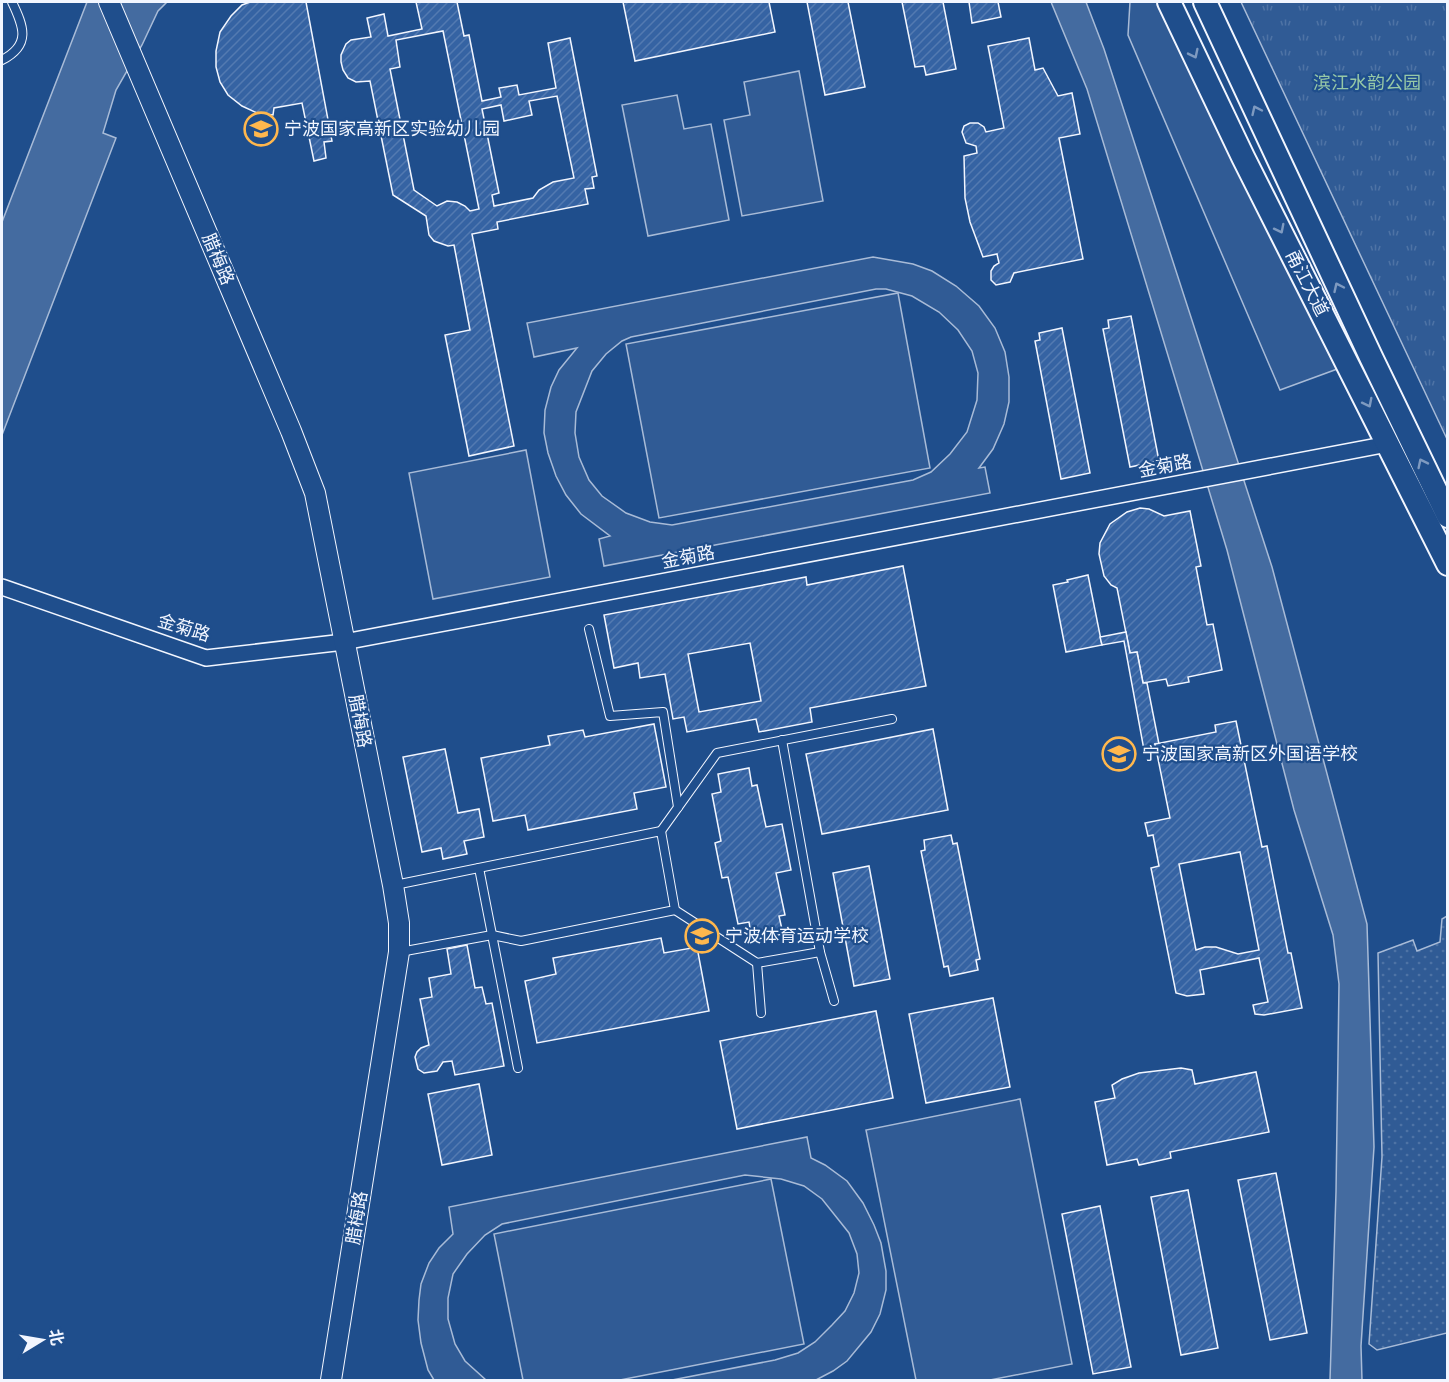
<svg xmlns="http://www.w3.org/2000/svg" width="1449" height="1382" font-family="'DejaVu Sans','Noto Sans SC',sans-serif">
  <defs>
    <pattern id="grass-dots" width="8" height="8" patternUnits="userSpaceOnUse" patternTransform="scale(1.5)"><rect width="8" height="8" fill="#305b95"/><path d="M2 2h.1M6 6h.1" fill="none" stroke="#4e73a5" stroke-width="1.8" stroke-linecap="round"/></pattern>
    <pattern id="park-tufts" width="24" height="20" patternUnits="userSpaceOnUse" patternTransform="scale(1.5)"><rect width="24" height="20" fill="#305b95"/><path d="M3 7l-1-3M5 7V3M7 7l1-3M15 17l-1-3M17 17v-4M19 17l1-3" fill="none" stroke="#4e73a5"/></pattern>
    <pattern id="building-hatch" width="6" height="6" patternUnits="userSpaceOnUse" patternTransform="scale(1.5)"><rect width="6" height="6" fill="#3563a3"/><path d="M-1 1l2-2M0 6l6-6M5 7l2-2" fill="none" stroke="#537ab1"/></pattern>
  </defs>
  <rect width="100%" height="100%" fill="#1f4e8c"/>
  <path fill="url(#grass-dots)" stroke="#a8bbd7" stroke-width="1.5" d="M 1447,916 L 1447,1333 L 1377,1350 L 1369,1344 L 1382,1157 L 1378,953 L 1413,940 L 1417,951 L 1440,942 L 1442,919 Z"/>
  <path fill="url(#park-tufts)" stroke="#a8bbd7" stroke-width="1.5" d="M 1241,2 L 1447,2 L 1447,439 Z"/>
  <g fill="#305b95" stroke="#a8bbd7" stroke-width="1.5" fill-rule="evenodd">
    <path d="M 1130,2 L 1162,2 L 1340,368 L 1280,390 L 1128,35 Z"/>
    <path d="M 799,71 L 823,201 L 742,216 L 724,120 L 750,115 L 744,82 Z"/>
    <path d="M 677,95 L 684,129 L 711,124 L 729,220 L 648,236 L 622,105 Z"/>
    <path d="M 873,257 L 913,264 L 932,271 L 956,286 L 979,306 L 995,328 L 1005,352 L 1009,377 L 1009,402 L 1004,424 L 993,449 L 979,468 L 985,467 L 990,493 L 604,566 L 599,539 L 610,536 L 581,514 L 566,495 L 556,476 L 548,453 L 544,433 L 545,410 L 551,387 L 559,370 L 577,348 L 534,357 L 527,323 ZM 876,289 L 886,289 L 912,296 L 939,312 L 958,330 L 972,351 L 978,373 L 977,400 L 967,432 L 950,454 L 931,472 L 913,480 L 672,525 L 650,522 L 626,513 L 602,496 L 589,480 L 579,457 L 575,433 L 576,412 L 592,371 L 606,354 L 622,341 L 631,337 Z"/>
    <path d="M 898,293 L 930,468 L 659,518 L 626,344 Z"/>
    <path d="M 526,450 L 550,577 L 433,599 L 409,473 Z"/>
    <path d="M 1020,1099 L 1072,1364 L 990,1380 L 916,1380 L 866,1130 Z"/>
    <path d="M 807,1137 L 811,1158 L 825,1165 L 847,1181 L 863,1203 L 874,1225 L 881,1243 L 886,1271 L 886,1290 L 880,1314 L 871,1332 L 847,1361 L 833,1371 L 816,1380 L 672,1380 L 775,1360 L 798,1353 L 815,1342 L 832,1325 L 845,1311 L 854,1293 L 859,1273 L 857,1254 L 849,1233 L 822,1199 L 804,1186 L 781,1179 L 745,1175 L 502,1224 L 485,1235 L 467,1254 L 453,1274 L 448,1298 L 448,1319 L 455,1344 L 465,1361 L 486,1380 L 434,1380 L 428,1370 L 421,1343 L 418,1320 L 419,1300 L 421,1284 L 429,1263 L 439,1248 L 453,1234 L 449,1207 Z"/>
    <path d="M 771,1179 L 804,1344 L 620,1380 L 523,1380 L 494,1234 Z"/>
  </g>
  <g fill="#446ba0" stroke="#a8bbd7" stroke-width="1.5">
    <path d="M 87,2 L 167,2 L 158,11 L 142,45 L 116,90 L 103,133 L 116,138 L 2,435 L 2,222 Z"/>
    <path d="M 1051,2 L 1086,2 L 1104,49 L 1272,567 L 1367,924 L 1374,1147 L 1361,1346 L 1362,1380 L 1330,1380 L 1336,1192 L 1338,1056 L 1339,984 L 1333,935 L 1294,810 L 1227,550 L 1156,316 L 1087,89 Z"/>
  </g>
  <g fill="url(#building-hatch)" stroke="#f2f6ff" stroke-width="1.5" fill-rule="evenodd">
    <path d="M 250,2 L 306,2 L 332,141 L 324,142 L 326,158 L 314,161 L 302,103 L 274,108 L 273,115 L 257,113 L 242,106 L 228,95 L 220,82 L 216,67 L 216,51 L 220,32 L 231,16 L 242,5 Z"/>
    <path d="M 416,2 L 457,2 L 464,36 L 469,35 L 482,101 L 501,97 L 499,88 L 517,85 L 519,95 L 556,88 L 548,43 L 570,38 L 597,176 L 592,177 L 594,188 L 585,189 L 588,204 L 497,222 L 498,229 L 472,234 L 514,446 L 469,456 L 445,335 L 470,330 L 454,245 L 448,246 L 434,241 L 429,235 L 426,216 L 393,195 L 370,81 L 356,82 L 348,78 L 343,70 L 341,62 L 341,55 L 346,44 L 351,40 L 371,37 L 367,18 L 384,14 L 388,36 L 422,29 ZM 443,31 L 479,209 L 470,211 L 465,206 L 457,202 L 447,201 L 437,206 L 414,190 L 390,69 L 400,67 L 396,40 ZM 557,96 L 574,178 L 553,182 L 539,190 L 533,198 L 494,206 L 492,195 L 499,193 L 482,109 L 501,105 L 504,121 L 532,115 L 529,101 Z"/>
    <path d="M 623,2 L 769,2 L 775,32 L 635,61 Z"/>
    <path d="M 807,2 L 848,2 L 865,87 L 825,95 Z"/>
    <path d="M 902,2 L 943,2 L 956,69 L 926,75 L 924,66 L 915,67 Z"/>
    <path d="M 969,2 L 998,2 L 1001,17 L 972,23 Z"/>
    <path d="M 1029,38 L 1035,70 L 1043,68 L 1058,96 L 1072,93 L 1080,134 L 1059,138 L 1083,259 L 1014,273 L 1010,282 L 996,285 L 991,280 L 991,271 L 994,266 L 999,263 L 997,254 L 983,257 L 970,222 L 965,198 L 964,156 L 977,153 L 976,146 L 966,143 L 962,132 L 964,126 L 970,123 L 978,123 L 984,127 L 986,132 L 1004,128 L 988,46 Z"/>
    <path d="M 1131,316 L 1159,461 L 1130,467 L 1103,329 L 1109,328 L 1108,320 Z"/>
    <path d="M 1062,328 L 1090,473 L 1061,479 L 1035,341 L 1040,340 L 1039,333 Z"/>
    <path d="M 1140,508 L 1149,509 L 1164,516 L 1190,511 L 1201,566 L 1196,567 L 1207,625 L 1213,624 L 1222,670 L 1188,677 L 1189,682 L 1168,686 L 1166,679 L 1143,683 L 1137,652 L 1130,653 L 1117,588 L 1111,585 L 1104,576 L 1099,554 L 1100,543 L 1110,524 L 1127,512 Z"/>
    <path d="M 903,566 L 926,686 L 810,708 L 812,722 L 759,732 L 756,719 L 687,732 L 684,717 L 673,719 L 665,674 L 640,678 L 638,663 L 614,668 L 604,615 L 806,577 L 807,585 ZM 750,643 L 761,701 L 699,712 L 688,654 Z"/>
    <path d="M 1088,575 L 1102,645 L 1066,652 L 1053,585 L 1068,582 L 1067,580 Z"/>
    <path d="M 1126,632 L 1130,653 L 1137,652 L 1143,683 L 1147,683 L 1159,744 L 1155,744 L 1156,748 L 1144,750 L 1124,641 L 1102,645 L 1100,637 Z"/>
    <path d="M 1236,721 L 1262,847 L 1267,846 L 1288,953 L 1291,953 L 1302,1008 L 1264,1015 L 1255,1014 L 1253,1005 L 1268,1002 L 1259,958 L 1200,970 L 1204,994 L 1187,996 L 1176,993 L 1151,868 L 1159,866 L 1153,835 L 1148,836 L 1145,823 L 1170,818 L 1155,744 L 1216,732 L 1215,725 ZM 1240,852 L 1259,950 L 1238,954 L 1216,947 L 1205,947 L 1196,950 L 1179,864 Z"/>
    <path d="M 654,724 L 666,787 L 634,793 L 637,809 L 528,830 L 525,815 L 493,821 L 481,758 L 550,745 L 548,736 L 583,730 L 585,737 Z"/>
    <path d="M 933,729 L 948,810 L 822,834 L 806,754 Z"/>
    <path d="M 445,749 L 458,813 L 479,809 L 484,837 L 464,841 L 467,854 L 443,859 L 441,848 L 422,852 L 403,757 Z"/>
    <path d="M 749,768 L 752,786 L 757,785 L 766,827 L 782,824 L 791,870 L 776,873 L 785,915 L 779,916 L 783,934 L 752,940 L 749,922 L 738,924 L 728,877 L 722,878 L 715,843 L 721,841 L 712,794 L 721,792 L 718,774 Z"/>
    <path d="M 951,835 L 953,844 L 957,843 L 980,959 L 976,960 L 978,970 L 950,976 L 948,966 L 944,967 L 921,851 L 925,850 L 924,840 Z"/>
    <path d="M 869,866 L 890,979 L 854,986 L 833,873 Z"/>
    <path d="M 661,938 L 664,953 L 697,947 L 709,1011 L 537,1043 L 525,981 L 556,974 L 553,958 Z"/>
    <path d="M 467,945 L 475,988 L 482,987 L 486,1004 L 492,1003 L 504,1066 L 455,1075 L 452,1061 L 443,1062 L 437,1071 L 424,1073 L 418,1069 L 415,1057 L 417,1052 L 421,1048 L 429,1045 L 420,999 L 432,997 L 429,978 L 451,974 L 447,949 Z"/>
    <path d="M 993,998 L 1010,1087 L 926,1103 L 909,1014 Z"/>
    <path d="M 876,1011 L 893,1098 L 737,1129 L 720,1041 Z"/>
    <path d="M 1181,1068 L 1192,1070 L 1195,1084 L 1256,1072 L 1269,1132 L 1170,1152 L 1171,1158 L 1139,1165 L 1137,1159 L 1107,1165 L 1095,1102 L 1115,1098 L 1112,1085 L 1122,1079 L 1139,1073 Z"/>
    <path d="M 479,1084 L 492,1155 L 442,1165 L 428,1094 Z"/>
    <path d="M 1276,1173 L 1307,1333 L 1270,1340 L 1238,1180 Z"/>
    <path d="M 1188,1190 L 1218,1348 L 1181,1355 L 1151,1197 Z"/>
    <path d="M 1100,1206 L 1131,1367 L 1093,1374 L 1062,1214 Z"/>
  </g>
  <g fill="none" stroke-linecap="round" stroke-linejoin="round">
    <defs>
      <g id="service">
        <path d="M 2,60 C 31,45 24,27 12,2"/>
        <path d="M 589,629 L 610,716 L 663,712 L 678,807"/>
        <path d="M 782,740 L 820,952 L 834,1001"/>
        <path d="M 661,831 L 717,753 L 892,719"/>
        <path d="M 479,868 L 518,1068"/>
        <path d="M 395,885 L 661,831 L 675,910 L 521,941 L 492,935 L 400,952"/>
        <path d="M 675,910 L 757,963 L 820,952"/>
        <path d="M 757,963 L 761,1013"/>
      </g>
      <path id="minor" d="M 2,587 L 206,658 L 344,642 L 1388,444"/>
      <path id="tertiary" d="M 109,2 L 291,431 L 315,493 L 393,885 L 399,923 L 399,952 L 331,1380"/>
      <g id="secondary">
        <path d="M 1169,2 L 1243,157 L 1448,564"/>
        <path d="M 1205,2 L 1371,357 L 1448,516"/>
      </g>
    </defs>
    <use href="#service" stroke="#f2f6ff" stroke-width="10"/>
    <use href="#minor" stroke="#f2f6ff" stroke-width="18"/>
    <use href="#tertiary" stroke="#f2f6ff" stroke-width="22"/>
    <use href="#secondary" stroke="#f2f6ff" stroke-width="26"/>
    <use href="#service" stroke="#1f4e8c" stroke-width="8"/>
    <use href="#minor" stroke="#1f4e8c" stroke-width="15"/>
    <use href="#tertiary" stroke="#1f4e8c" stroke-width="20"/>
    <use href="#secondary" stroke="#1f4e8c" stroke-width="22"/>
  </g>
  <defs><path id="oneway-chevron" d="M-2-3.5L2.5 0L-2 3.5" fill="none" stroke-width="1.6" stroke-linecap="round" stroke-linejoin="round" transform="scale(1.5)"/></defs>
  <g stroke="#7e9ac0">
    <use href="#oneway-chevron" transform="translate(1194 54) rotate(64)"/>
    <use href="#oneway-chevron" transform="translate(1256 110) rotate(-115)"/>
    <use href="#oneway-chevron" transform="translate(1280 229) rotate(63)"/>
    <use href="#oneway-chevron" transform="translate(1338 287) rotate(-115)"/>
    <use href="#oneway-chevron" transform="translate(1368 403) rotate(63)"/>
    <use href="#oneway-chevron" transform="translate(1422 463) rotate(-116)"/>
  </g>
  <defs>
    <symbol id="school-ring" viewBox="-11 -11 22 22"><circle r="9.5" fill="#1f4e8c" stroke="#ffb74d" stroke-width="1.5"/><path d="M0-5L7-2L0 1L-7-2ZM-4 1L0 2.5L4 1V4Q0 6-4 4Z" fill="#ffb74d"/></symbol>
  </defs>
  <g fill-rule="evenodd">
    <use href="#school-ring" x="242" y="110" width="38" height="38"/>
    <use href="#school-ring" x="1100" y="735" width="38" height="38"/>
    <use href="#school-ring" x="683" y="917" width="38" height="38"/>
  </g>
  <g text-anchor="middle" stroke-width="4.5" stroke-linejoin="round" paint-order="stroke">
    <g font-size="18" fill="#97c8a6" stroke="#1f4e8c">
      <text x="1367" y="89">滨江水韵公园</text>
    </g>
    <g font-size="18" fill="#f2f6ff" stroke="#1f4e8c" text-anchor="start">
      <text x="284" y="135">宁波国家高新区实验幼儿园</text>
      <text x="1142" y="760">宁波国家高新区外国语学校</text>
      <text x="725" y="942">宁波体育运动学校</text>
    </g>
    <g font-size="18" fill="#f2f6ff" stroke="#1f4e8c">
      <text transform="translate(218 259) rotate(67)" y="6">腊梅路</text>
      <text transform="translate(1307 283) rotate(63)" y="6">甬江大道</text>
      <text transform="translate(1165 466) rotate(-11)" y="6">金菊路</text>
      <text transform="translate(688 557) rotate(-11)" y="6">金菊路</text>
      <text transform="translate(184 628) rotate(17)" y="6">金菊路</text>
      <text transform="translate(360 721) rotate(79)" y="6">腊梅路</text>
      <text transform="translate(357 1218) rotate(-81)" y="6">腊梅路</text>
    </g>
  </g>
  <rect width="1449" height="1382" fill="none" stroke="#f2f6ff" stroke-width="6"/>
  <g transform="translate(42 1340) rotate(79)" stroke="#1f4e8c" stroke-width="4.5" paint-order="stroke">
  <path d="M0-4.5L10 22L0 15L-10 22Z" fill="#f2f6ff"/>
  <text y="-9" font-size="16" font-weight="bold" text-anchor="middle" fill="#f2f6ff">北</text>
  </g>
</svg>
